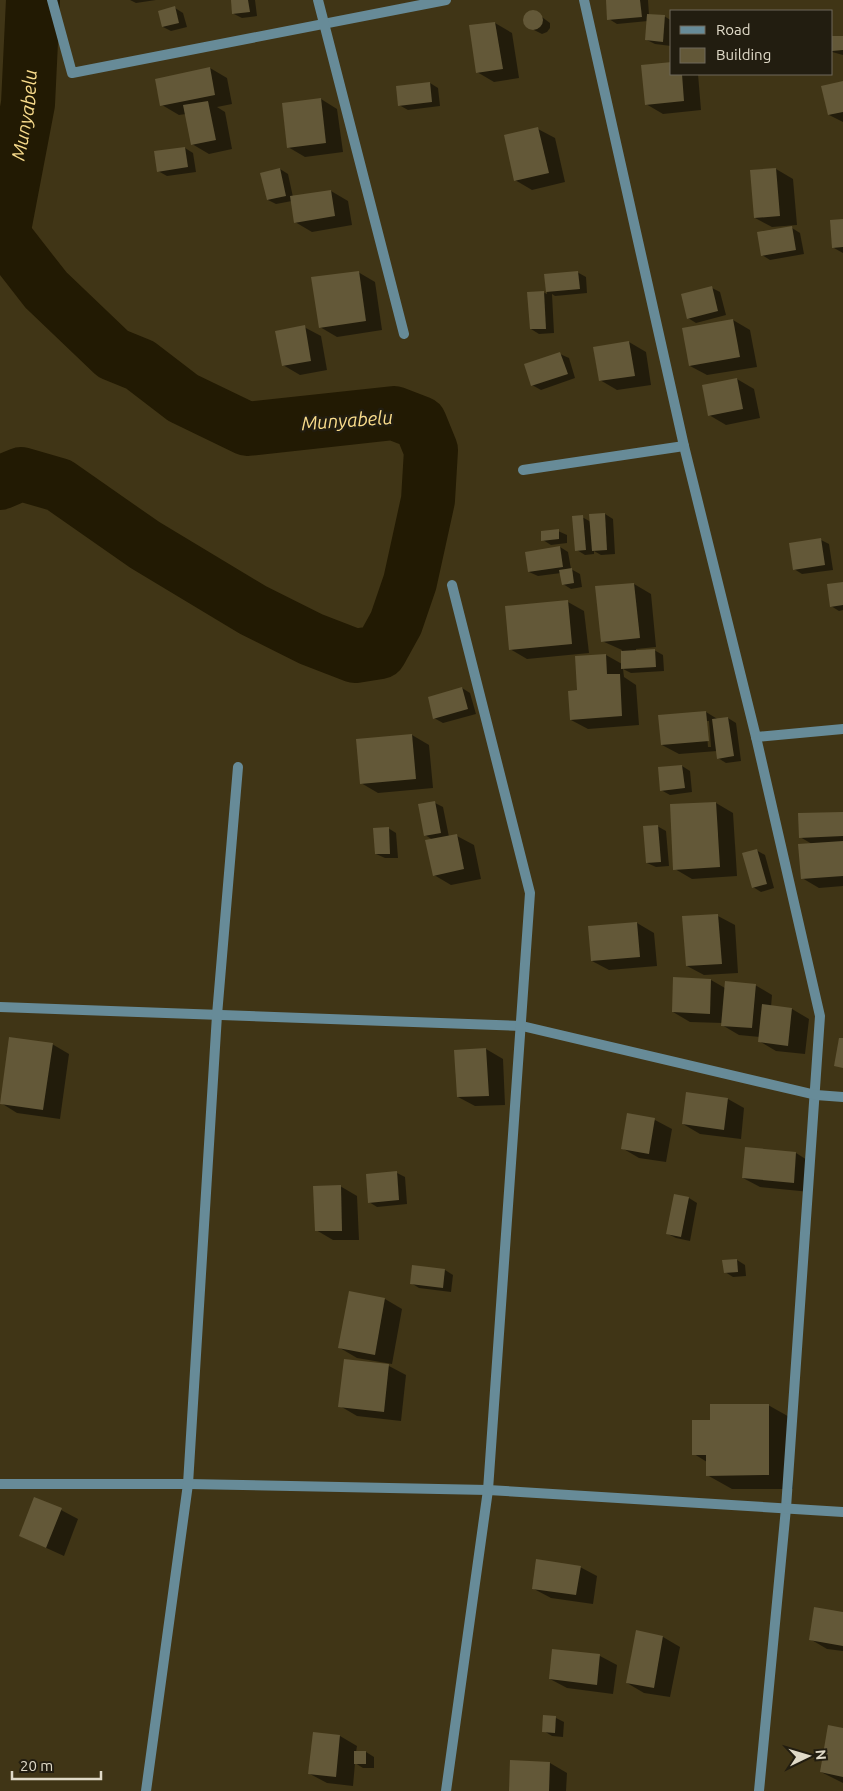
<svg xmlns="http://www.w3.org/2000/svg" width="843" height="1791" font-family="Ubuntu,sans-serif">
  <rect width="100%" height="100%" fill="#403516"/>
  <g fill="#0007" fill-rule="evenodd">
    <path d="M 130,0 L 156,0 L 136,3 Z"/>
    <path d="M 232,0 L 255,0 L 257,16 L 242,18 L 234,14 Z"/>
    <path d="M 607,0 L 648,0 L 649,15 L 664,16 L 672,21 L 671,46 L 655,44 L 647,40 L 648,21 L 617,24 L 609,19 Z"/>
    <path d="M 175,8 L 183,13 L 187,27 L 171,31 L 163,27 Z"/>
    <path d="M 530,12 L 535,12 L 550,23 L 550,28 L 547,32 L 542,34 L 528,27 L 525,20 Z"/>
    <path d="M 495,23 L 512,33 L 519,78 L 494,82 L 477,72 L 470,27 Z"/>
    <path d="M 832,37 L 843,37 L 843,55 L 832,52 Z"/>
    <path d="M 210,68 L 227,78 L 232,104 L 217,107 L 225,112 L 232,149 L 209,154 L 192,144 L 186,114 L 179,115 L 162,105 Z"/>
    <path d="M 672,74 L 698,74 L 701,110 L 663,114 L 646,104 Z"/>
    <path d="M 843,82 L 843,122 L 829,115 Z"/>
    <path d="M 430,83 L 438,88 L 440,106 L 408,110 L 399,105 Z"/>
    <path d="M 321,99 L 337,109 L 343,152 L 305,157 L 288,147 Z"/>
    <path d="M 538,129 L 555,138 L 565,182 L 532,190 L 515,180 Z"/>
    <path d="M 185,148 L 193,153 L 196,172 L 167,176 L 158,171 Z"/>
    <path d="M 280,169 L 288,174 L 293,197 L 331,191 L 348,201 L 352,225 L 312,232 L 295,222 L 292,201 L 276,204 L 268,200 Z"/>
    <path d="M 776,169 L 793,179 L 797,225 L 772,227 L 755,218 Z"/>
    <path d="M 843,220 L 843,253 L 834,248 Z"/>
    <path d="M 792,228 L 800,233 L 804,254 L 770,260 L 762,255 Z"/>
    <path d="M 358,272 L 375,282 L 382,330 L 337,337 L 320,327 Z"/>
    <path d="M 577,272 L 586,277 L 587,293 L 555,296 L 552,294 L 554,333 L 539,334 L 531,329 L 543,292 L 547,294 L 546,275 Z"/>
    <path d="M 712,288 L 720,292 L 726,315 L 696,323 L 688,318 Z"/>
    <path d="M 733,320 L 750,330 L 757,367 L 707,375 L 690,366 Z"/>
    <path d="M 304,327 L 321,336 L 327,370 L 300,375 L 283,365 Z"/>
    <path d="M 629,342 L 646,352 L 651,385 L 617,390 L 600,380 Z"/>
    <path d="M 560,354 L 569,358 L 575,378 L 541,390 L 532,385 Z"/>
    <path d="M 737,379 L 754,389 L 760,418 L 726,425 L 709,415 Z"/>
    <path d="M 605,514 L 613,519 L 615,554 L 601,555 L 594,551 L 594,554 L 585,555 L 577,550 L 582,517 L 591,522 Z"/>
    <path d="M 558,531 L 567,535 L 567,543 L 551,545 L 543,540 Z"/>
    <path d="M 821,540 L 829,544 L 833,570 L 802,574 L 794,569 Z"/>
    <path d="M 560,547 L 568,552 L 571,569 L 580,574 L 582,587 L 571,589 L 563,584 L 561,573 L 538,576 L 529,572 Z"/>
    <path d="M 843,583 L 843,610 L 839,611 L 831,606 Z"/>
    <path d="M 634,584 L 651,594 L 656,647 L 636,649 L 636,651 L 654,650 L 663,655 L 664,671 L 631,673 L 623,669 L 624,677 L 636,685 L 639,725 L 588,729 L 571,720 L 578,691 L 606,655 L 622,664 L 622,650 L 602,641 Z"/>
    <path d="M 568,602 L 584,611 L 589,653 L 527,659 L 510,649 Z"/>
    <path d="M 462,688 L 470,693 L 476,714 L 443,723 L 434,718 Z"/>
    <path d="M 706,712 L 719,720 L 728,718 L 736,723 L 741,761 L 726,763 L 718,758 L 717,751 L 679,754 L 662,745 L 660,716 ZM 706,721 L 709,721 L 711,747 L 708,747 Z"/>
    <path d="M 412,735 L 429,745 L 433,788 L 378,793 L 361,783 L 357,740 Z"/>
    <path d="M 682,766 L 690,771 L 692,792 L 670,795 L 661,790 Z"/>
    <path d="M 435,803 L 443,807 L 449,837 L 457,836 L 474,845 L 481,879 L 451,885 L 434,875 L 433,840 L 425,835 Z"/>
    <path d="M 716,803 L 733,813 L 737,876 L 692,879 L 675,869 Z"/>
    <path d="M 843,813 L 843,886 L 819,888 L 802,878 L 812,844 L 800,837 Z"/>
    <path d="M 657,826 L 666,831 L 669,866 L 656,867 L 647,863 Z"/>
    <path d="M 388,828 L 396,833 L 398,858 L 385,858 L 376,854 Z"/>
    <path d="M 756,850 L 765,855 L 774,888 L 761,892 L 753,887 Z"/>
    <path d="M 718,916 L 735,925 L 738,973 L 704,975 L 687,966 Z"/>
    <path d="M 637,923 L 654,933 L 657,966 L 609,970 L 592,961 Z"/>
    <path d="M 711,980 L 725,988 L 755,985 L 772,995 L 771,1007 L 792,1009 L 809,1019 L 805,1054 L 776,1051 L 759,1041 L 760,1037 L 739,1035 L 722,1025 L 723,1023 L 690,1022 L 673,1012 Z"/>
    <path d="M 52,1044 L 69,1054 L 60,1119 L 17,1113 L 1,1103 Z"/>
    <path d="M 486,1049 L 503,1059 L 505,1105 L 475,1106 L 458,1097 L 456,1051 Z"/>
    <path d="M 728,1099 L 744,1108 L 741,1139 L 700,1134 L 683,1124 Z"/>
    <path d="M 655,1120 L 672,1129 L 666,1162 L 639,1158 L 622,1148 Z"/>
    <path d="M 796,1153 L 812,1163 L 810,1192 L 760,1187 L 743,1178 Z"/>
    <path d="M 397,1173 L 405,1177 L 407,1204 L 377,1207 L 369,1202 Z"/>
    <path d="M 340,1186 L 357,1196 L 359,1240 L 333,1240 L 316,1230 Z"/>
    <path d="M 689,1198 L 697,1203 L 690,1241 L 676,1238 L 668,1234 Z"/>
    <path d="M 737,1260 L 745,1265 L 746,1276 L 733,1277 L 725,1272 Z"/>
    <path d="M 413,1267 L 445,1270 L 453,1275 L 451,1292 L 419,1288 L 411,1283 Z"/>
    <path d="M 385,1299 L 402,1309 L 392,1364 L 357,1358 L 340,1348 Z"/>
    <path d="M 389,1366 L 406,1375 L 401,1421 L 357,1416 L 340,1406 Z"/>
    <path d="M 768,1405 L 793,1419 L 793,1489 L 732,1489 L 707,1475 L 707,1462 L 694,1454 L 711,1421 Z"/>
    <path d="M 61,1510 L 78,1519 L 64,1556 L 20,1536 Z"/>
    <path d="M 580,1567 L 597,1576 L 593,1604 L 551,1598 L 534,1589 Z"/>
    <path d="M 843,1613 L 843,1651 L 827,1649 L 810,1639 Z"/>
    <path d="M 637,1632 L 663,1637 L 680,1647 L 670,1697 L 644,1693 L 627,1683 Z"/>
    <path d="M 600,1656 L 617,1665 L 613,1694 L 567,1688 L 550,1679 Z"/>
    <path d="M 556,1718 L 564,1722 L 563,1737 L 552,1736 L 544,1731 Z"/>
    <path d="M 843,1729 L 843,1783 L 821,1772 Z"/>
    <path d="M 340,1736 L 357,1746 L 356,1752 L 366,1752 L 374,1757 L 374,1768 L 363,1768 L 355,1763 L 353,1786 L 327,1783 L 310,1774 Z"/>
    <path d="M 511,1761 L 550,1763 L 567,1773 L 566,1791 L 511,1791 Z"/>
  </g>
  <g fill="none" stroke-linecap="round" stroke-linejoin="round">
    <path stroke="#221a03" stroke-width="54" id="s1" d="M 0,483 L 21,474 L 59,485 L 145,545 L 253,610 L 311,639 L 355,656 L 380,652 L 396,623 L 410,582 L 428,500 L 431,450 L 420,423 L 394,413 L 247,429 L 183,398 L 140,365 L 113,354 L 46,290 L 3,235 L 28,104 L 33,0"/>
  </g>
  <g fill="#635838">
    <path d="M 231,0 L 248,0 L 250,12 L 232,14 Z"/>
    <path d="M 606,0 L 640,0 L 642,17 L 607,20 Z"/>
    <path d="M 175,6 L 179,23 L 162,27 L 158,11 Z"/>
    <circle cx="533" cy="20" r="10"/>
    <path d="M 647,14 L 665,15 L 663,42 L 645,40 Z"/>
    <path d="M 495,22 L 503,69 L 476,73 L 469,25 Z"/>
    <path d="M 832,36 L 843,36 L 843,50 L 832,51 Z"/>
    <path d="M 672,62 L 672,74 L 682,74 L 684,101 L 645,105 L 641,65 Z"/>
    <path d="M 210,67 L 215,95 L 160,106 L 155,79 Z"/>
    <path d="M 843,81 L 843,112 L 828,115 L 821,86 Z"/>
    <path d="M 430,82 L 432,102 L 398,106 L 396,86 Z"/>
    <path d="M 321,98 L 326,143 L 287,148 L 282,103 Z"/>
    <path d="M 208,101 L 216,140 L 191,145 L 183,105 Z"/>
    <path d="M 538,127 L 549,173 L 514,181 L 504,135 Z"/>
    <path d="M 185,147 L 188,167 L 157,172 L 154,151 Z"/>
    <path d="M 280,168 L 286,196 L 267,200 L 260,173 Z"/>
    <path d="M 776,168 L 780,216 L 754,218 L 750,170 Z"/>
    <path d="M 331,190 L 335,216 L 294,223 L 290,196 Z"/>
    <path d="M 843,219 L 843,247 L 832,248 L 830,220 Z"/>
    <path d="M 792,226 L 796,250 L 761,256 L 757,232 Z"/>
    <path d="M 359,271 L 366,321 L 319,328 L 311,277 Z"/>
    <path d="M 578,271 L 580,289 L 546,292 L 544,274 Z"/>
    <path d="M 712,286 L 718,311 L 687,319 L 681,294 Z"/>
    <path d="M 544,291 L 546,329 L 530,329 L 527,292 Z"/>
    <path d="M 733,319 L 740,357 L 689,366 L 682,328 Z"/>
    <path d="M 305,325 L 311,361 L 282,366 L 275,331 Z"/>
    <path d="M 629,341 L 635,376 L 599,381 L 593,347 Z"/>
    <path d="M 560,352 L 568,374 L 531,386 L 524,364 Z"/>
    <path d="M 737,378 L 743,409 L 708,416 L 702,385 Z"/>
    <path d="M 605,513 L 607,550 L 592,551 L 589,514 Z"/>
    <path d="M 583,515 L 586,550 L 575,551 L 572,516 Z"/>
    <path d="M 559,529 L 559,539 L 541,541 L 541,531 Z"/>
    <path d="M 821,538 L 825,565 L 793,570 L 789,543 Z"/>
    <path d="M 560,546 L 563,567 L 528,572 L 525,552 Z"/>
    <path d="M 572,568 L 574,583 L 562,585 L 559,570 Z"/>
    <path d="M 843,582 L 843,605 L 830,607 L 827,584 Z"/>
    <path d="M 634,583 L 640,638 L 601,642 L 595,586 Z"/>
    <path d="M 568,600 L 572,644 L 509,650 L 505,606 Z"/>
    <path d="M 655,649 L 656,667 L 621,669 L 621,651 Z"/>
    <path d="M 606,654 L 607,674 L 620,674 L 622,716 L 570,720 L 568,691 L 577,690 L 575,656 Z"/>
    <path d="M 462,687 L 468,709 L 433,719 L 428,697 Z"/>
    <path d="M 706,711 L 709,741 L 661,745 L 658,715 Z"/>
    <path d="M 728,717 L 734,756 L 717,759 L 712,719 Z"/>
    <path d="M 412,734 L 416,779 L 360,784 L 356,739 Z"/>
    <path d="M 682,765 L 685,788 L 660,791 L 658,767 Z"/>
    <path d="M 435,801 L 441,833 L 424,836 L 418,804 Z"/>
    <path d="M 716,802 L 720,867 L 673,870 L 670,804 Z"/>
    <path d="M 843,812 L 843,836 L 799,838 L 798,813 Z"/>
    <path d="M 658,825 L 661,862 L 646,863 L 643,826 Z"/>
    <path d="M 389,827 L 390,854 L 375,854 L 373,828 Z"/>
    <path d="M 457,834 L 464,869 L 433,876 L 425,840 Z"/>
    <path d="M 843,841 L 843,876 L 801,879 L 798,844 Z"/>
    <path d="M 757,849 L 767,884 L 752,888 L 742,853 Z"/>
    <path d="M 718,914 L 722,964 L 686,966 L 682,916 Z"/>
    <path d="M 637,922 L 640,957 L 591,961 L 588,926 Z"/>
    <path d="M 673,977 L 711,979 L 710,1014 L 672,1012 Z"/>
    <path d="M 725,981 L 756,984 L 752,1028 L 721,1026 Z"/>
    <path d="M 762,1004 L 792,1008 L 788,1046 L 758,1042 Z"/>
    <path d="M 9,1037 L 53,1043 L 43,1110 L 0,1104 Z"/>
    <path d="M 839,1038 L 843,1038 L 843,1068 L 834,1066 Z"/>
    <path d="M 486,1048 L 489,1096 L 457,1097 L 454,1050 Z"/>
    <path d="M 686,1092 L 728,1098 L 724,1130 L 682,1124 Z"/>
    <path d="M 627,1113 L 655,1118 L 649,1154 L 621,1149 Z"/>
    <path d="M 745,1147 L 796,1152 L 794,1183 L 742,1178 Z"/>
    <path d="M 397,1171 L 399,1200 L 368,1203 L 366,1174 Z"/>
    <path d="M 341,1185 L 342,1231 L 315,1231 L 313,1186 Z"/>
    <path d="M 674,1194 L 689,1197 L 681,1237 L 666,1234 Z"/>
    <path d="M 737,1259 L 738,1272 L 724,1273 L 722,1260 Z"/>
    <path d="M 412,1265 L 445,1269 L 443,1288 L 410,1284 Z"/>
    <path d="M 349,1291 L 385,1298 L 375,1355 L 338,1348 Z"/>
    <path d="M 344,1359 L 389,1364 L 384,1412 L 338,1407 Z"/>
    <path d="M 710,1404 L 769,1404 L 769,1475 L 706,1476 L 706,1455 L 692,1455 L 692,1420 L 710,1420 Z"/>
    <path d="M 34,1497 L 62,1508 L 46,1548 L 19,1536 Z"/>
    <path d="M 536,1559 L 581,1566 L 576,1595 L 532,1589 Z"/>
    <path d="M 814,1607 L 843,1612 L 843,1646 L 809,1640 Z"/>
    <path d="M 636,1630 L 663,1636 L 654,1688 L 626,1683 Z"/>
    <path d="M 552,1649 L 600,1654 L 597,1685 L 549,1679 Z"/>
    <path d="M 543,1715 L 556,1716 L 555,1733 L 542,1732 Z"/>
    <path d="M 828,1725 L 843,1728 L 843,1777 L 820,1772 Z"/>
    <path d="M 313,1732 L 340,1735 L 336,1777 L 308,1774 Z"/>
    <rect x="354" y="1751" width="12" height="13"/>
    <path d="M 510,1760 L 550,1762 L 549,1791 L 509,1791 Z"/>
  </g>
  <g fill="none" stroke-linecap="round" stroke-linejoin="round">
    <g stroke="#678b98" stroke-width="10">
      <path d="M 52,0 L 72,73 L 446,0"/>
      <path d="M 318,0 L 404,334"/>
      <path d="M 584,0 L 684,446 L 756,737 L 820,1016 L 786,1508 L 759,1791"/>
      <path d="M 523,470 L 684,446"/>
      <path d="M 756,737 L 843,729"/>
      <path d="M 0,1007 L 522,1026 L 816,1095 L 843,1097"/>
      <path d="M 0,1484 L 188,1484 L 488,1490 L 843,1512"/>
      <path d="M 146,1791 L 188,1484 L 217,1015 L 238,767"/>
      <path d="M 446,1791 L 488,1490 L 530,893 L 452,585"/>
    </g>
  </g>
  <g text-anchor="middle" stroke-width="5" stroke-linejoin="round" paint-order="stroke">
    <g font-size="19" font-style="italic" fill="#f9dc8c" stroke="#221d10">
      <text dy="7" stroke="none"><textPath href="#s1" startOffset="1285">Munyabelu</textPath></text>
      <text transform="translate(347 420) rotate(-4)" y="7">Munyabelu</text>
    </g>
  </g>
  <rect x="670" y="10" width="162" height="65" fill="#221d10" stroke="#6e695a"/>
  <rect x="680" y="26" width="25" height="8" fill="#678b98" stroke="#6e695a"/>
  <text x="716" y="35" font-size="15" fill="#e0dac8">Road</text>
  <rect x="680" y="48" width="25" height="15" fill="#635838" stroke="#6e695a"/>
  <text x="716" y="60" font-size="15" fill="#e0dac8">Building</text>
  <g transform="translate(808 1756) rotate(85)" stroke="#221d10" stroke-width="4" paint-order="stroke">
  <path d="M0-4L9 19L0 12L-9 19Z" fill="#e0dac8"/>
  <text y="-8" font-size="14" font-weight="bold" text-anchor="middle" fill="#e0dac8">N</text>
  </g>
  <path d="M12 1771v8h89v-8" fill="none" stroke="#e0dac8" stroke-width="2.5"/>
  <text x="20" y="1771" font-size="15" fill="#e0dac8" stroke="#221d10" stroke-width="4" paint-order="stroke">20 m</text>
</svg>
